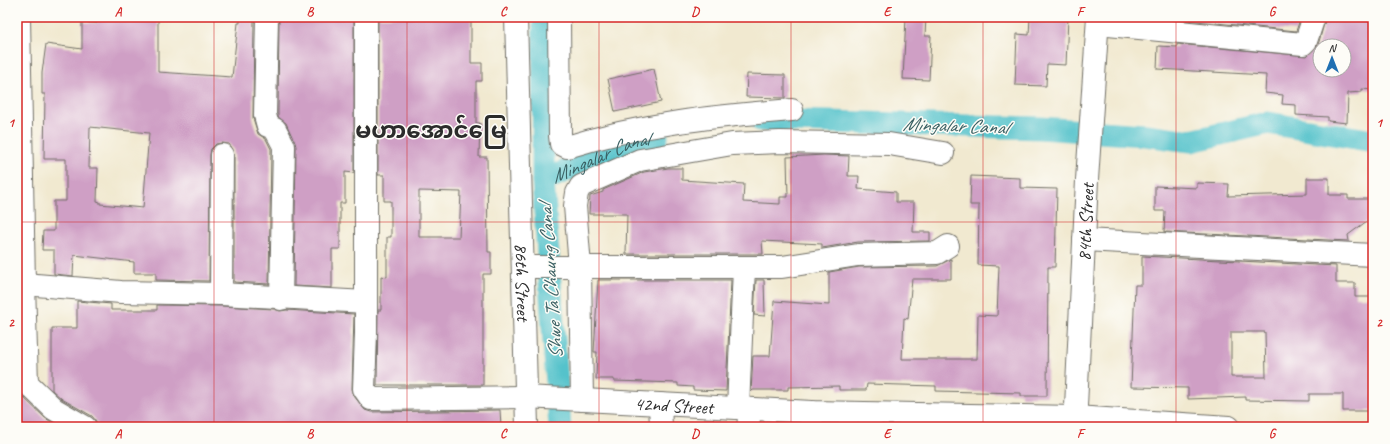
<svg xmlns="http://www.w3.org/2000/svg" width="1390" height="444" font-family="Caveat,'Noto Sans Myanmar',sans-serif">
  <rect width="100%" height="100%" fill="#fdfcf7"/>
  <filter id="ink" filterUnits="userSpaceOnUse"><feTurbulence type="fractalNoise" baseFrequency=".025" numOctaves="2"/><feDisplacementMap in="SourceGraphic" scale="8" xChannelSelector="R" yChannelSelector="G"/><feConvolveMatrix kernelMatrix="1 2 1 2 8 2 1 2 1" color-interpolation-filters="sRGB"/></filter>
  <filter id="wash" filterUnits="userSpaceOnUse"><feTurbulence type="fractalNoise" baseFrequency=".012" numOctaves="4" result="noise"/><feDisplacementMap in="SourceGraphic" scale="16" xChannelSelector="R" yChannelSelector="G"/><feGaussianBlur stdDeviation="0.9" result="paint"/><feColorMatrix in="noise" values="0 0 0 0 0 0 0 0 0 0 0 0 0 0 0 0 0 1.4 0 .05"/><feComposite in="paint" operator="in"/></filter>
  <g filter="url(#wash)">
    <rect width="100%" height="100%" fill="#f1e9d0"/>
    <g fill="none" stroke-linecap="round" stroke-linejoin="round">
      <g stroke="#55c2cb" stroke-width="23">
        <path d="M 544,17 L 543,181 L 560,427"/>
        <path d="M 761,120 L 1040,128 L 1145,135 L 1191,141 L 1268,123 L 1373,141"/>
        <path id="s1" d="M 543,181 L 632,141 L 657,137"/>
      </g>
    </g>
    <g id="blocks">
      <g fill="#cf9fc5" fill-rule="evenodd">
        <path d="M 97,17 L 158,17 L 158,72 L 232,77 L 238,23 L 240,23 L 240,17 L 254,17 L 253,118 L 258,134 L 266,139 L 271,149 L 269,284 L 234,282 L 234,155 L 233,149 L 229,144 L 222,143 L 216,144 L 211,149 L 210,155 L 209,281 L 156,280 L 156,273 L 134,273 L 134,262 L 74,255 L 73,276 L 54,274 L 54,250 L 42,250 L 43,231 L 54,231 L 54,201 L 66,201 L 66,159 L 44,159 L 45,94 L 42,94 L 42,73 L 46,44 L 82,49 L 82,22 L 97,23 ZM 90,127 L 149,133 L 143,208 L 100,204 L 100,202 L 97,201 L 98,168 L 89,168 Z"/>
        <path d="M 279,17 L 354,17 L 354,173 L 345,172 L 345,203 L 340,203 L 340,249 L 332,249 L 332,288 L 294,286 L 296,146 L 286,123 L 278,117 L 278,113 Z"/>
        <path d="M 378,17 L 471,17 L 471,63 L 482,63 L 482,81 L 476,81 L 476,123 L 480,123 L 479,157 L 487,157 L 488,252 L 491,252 L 491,274 L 483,274 L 483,385 L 377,385 L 378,310 L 381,310 L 381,276 L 387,277 L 387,237 L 391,237 L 391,201 L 384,201 L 384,175 L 378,175 ZM 419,191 L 461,192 L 459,237 L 419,237 Z"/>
        <path d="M 906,17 L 926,17 L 925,36 L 931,36 L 929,80 L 903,79 Z"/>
        <path d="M 1030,17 L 1068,17 L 1066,65 L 1047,64 L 1046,86 L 1015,85 L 1017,34 L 1029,35 Z"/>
        <path d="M 1186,17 L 1301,17 L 1296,31 L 1186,20 Z"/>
        <path d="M 1326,17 L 1373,17 L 1373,90 L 1362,89 L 1362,92 L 1348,93 L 1347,123 L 1328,121 L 1328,117 L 1296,115 L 1296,105 L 1282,104 L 1283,95 L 1265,93 L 1266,75 L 1157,69 L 1158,46 L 1177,47 L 1177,44 L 1307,56 L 1318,45 ZM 1320,46 L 1344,46 L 1344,70 L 1320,70 Z"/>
        <path d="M 654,69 L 661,102 L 615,112 L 608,79 Z"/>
        <path d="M 747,74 L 785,75 L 785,98 L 746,97 Z"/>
        <path d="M 824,155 L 849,156 L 848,176 L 859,176 L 858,189 L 896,192 L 896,202 L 914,202 L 913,232 L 930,232 L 930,241 L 858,242 L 822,248 L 822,244 L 762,241 L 763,254 L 626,254 L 627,214 L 589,214 L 590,196 L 603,192 L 603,190 L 644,172 L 668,168 L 682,168 L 682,180 L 744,184 L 743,202 L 780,204 L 780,197 L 788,197 L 787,157 Z"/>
        <path d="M 971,176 L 1020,178 L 1020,188 L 1057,189 L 1055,267 L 1048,267 L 1047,396 L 1021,396 L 1021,393 L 936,391 L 936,386 L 867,384 L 866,390 L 839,390 L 839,386 L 788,387 L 788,390 L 753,390 L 751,392 L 753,356 L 770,356 L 774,301 L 829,305 L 829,272 L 859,267 L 937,266 L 951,259 L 951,279 L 912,279 L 908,319 L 904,318 L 902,359 L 977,359 L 978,315 L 997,316 L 999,266 L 978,265 L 979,205 L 970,205 Z"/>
        <path d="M 1307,178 L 1329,178 L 1329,195 L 1348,195 L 1348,199 L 1373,199 L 1373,221 L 1367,221 L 1348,235 L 1349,241 L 1164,232 L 1165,211 L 1155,211 L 1155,186 L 1197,188 L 1197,183 L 1229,184 L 1228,196 L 1307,194 Z"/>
        <path d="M 1142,256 L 1336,266 L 1336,283 L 1355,283 L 1355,297 L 1373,297 L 1373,411 L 1343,411 L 1343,394 L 1309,394 L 1309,401 L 1245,400 L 1245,397 L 1188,399 L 1188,388 L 1131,387 L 1135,285 L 1142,285 ZM 1231,332 L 1265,332 L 1266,377 L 1231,377 Z"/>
        <path d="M 598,280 L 731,280 L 726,391 L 693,390 L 693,387 L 678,386 L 678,383 L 614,381 L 614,379 L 596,379 L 597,352 L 594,352 Z"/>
        <path d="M 756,280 L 764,280 L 765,316 L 754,315 Z"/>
        <path d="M 77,301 L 111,304 L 111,310 L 157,310 L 157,305 L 221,306 L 274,309 L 280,311 L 286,310 L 354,314 L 352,389 L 354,396 L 365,410 L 371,412 L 500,410 L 501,427 L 97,427 L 96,421 L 92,416 L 62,399 L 52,390 L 52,328 L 77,328 Z"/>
        <path d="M 18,396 L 22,396 L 45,418 L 60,427 L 18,427 Z"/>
      </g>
    </g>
  </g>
  <g filter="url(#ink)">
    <use href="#blocks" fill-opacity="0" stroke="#706e65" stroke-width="1"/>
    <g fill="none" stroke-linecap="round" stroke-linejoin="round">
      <defs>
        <g id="minor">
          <path d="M 19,17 L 24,284 L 27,383 L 54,409 L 85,427"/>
          <path d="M 267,17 L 265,115 L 268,126 L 275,129 L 284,146 L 281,299"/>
          <path d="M 366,17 L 366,333 L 364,389 L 371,399 L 526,397"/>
          <path d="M 559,17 L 560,136 L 561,144 L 567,147 C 640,124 715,116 792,110"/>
          <path d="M 1098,24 L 1303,44 L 1306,41 L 1314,17"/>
          <path d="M 1084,240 L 1373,255"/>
          <path d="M 523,267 L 782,267 L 858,255 L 937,253 L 948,246"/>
          <path d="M 24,284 L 121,292 L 221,294 L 366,302"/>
          <path d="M 221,294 L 222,155"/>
          <path d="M 582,400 L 580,266 L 575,206 L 577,193 L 581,186 L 640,160 L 732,144 L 780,142 L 889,144 L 943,153"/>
          <path d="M 660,404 L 661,427"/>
          <path d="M 738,408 L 744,268"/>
          <path d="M 748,427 L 750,409"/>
          <path d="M 811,427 L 812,412"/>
        </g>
        <g id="tertiary">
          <path id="s2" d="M 526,397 L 812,412 L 1075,417 L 1229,427"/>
        </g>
        <g id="secondary">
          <path id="s3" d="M 516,17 L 527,427"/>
        </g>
        <g id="primary">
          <path id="s4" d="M 1075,427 L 1087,180 L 1098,17"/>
        </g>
      </defs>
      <use href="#minor" stroke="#706e65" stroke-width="24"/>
      <use href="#tertiary" stroke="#706e65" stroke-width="24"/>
      <use href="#secondary" stroke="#706e65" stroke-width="24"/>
      <use href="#primary" stroke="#706e65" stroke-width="24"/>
      <use href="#minor" stroke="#fff" stroke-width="22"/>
      <use href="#tertiary" stroke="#fff" stroke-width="22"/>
      <use href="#secondary" stroke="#fff" stroke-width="22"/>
      <use href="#primary" stroke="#fff" stroke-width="22"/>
    </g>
  </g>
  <path fill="none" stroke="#d62828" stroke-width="1" stroke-opacity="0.55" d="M 214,17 L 214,427M 407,17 L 407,427M 599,17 L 599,427M 791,17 L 791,427M 983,17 L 983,427M 1176,17 L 1176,427M 17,222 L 1373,222"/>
  <g text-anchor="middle" stroke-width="3" stroke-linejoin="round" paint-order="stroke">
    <g font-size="19" fill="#2b2b2b" stroke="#fdfcf7">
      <text dy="7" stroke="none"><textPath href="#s4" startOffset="205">84th Street</textPath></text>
      <text dy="7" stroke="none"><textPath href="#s3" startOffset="265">86th Street</textPath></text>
      <text dy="7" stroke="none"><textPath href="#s2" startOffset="148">42nd Street</textPath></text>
    </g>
    <g font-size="20" font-style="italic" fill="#3a6063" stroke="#fdfcf7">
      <text transform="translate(955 125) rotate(2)" y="7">Mingalar Canal</text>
      <text dy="7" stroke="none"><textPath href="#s1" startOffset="62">Mingalar Canal</textPath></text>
      <text transform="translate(550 282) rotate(-94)" y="7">Shwe Ta Chaung Canal</text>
    </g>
    <g font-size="23" font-weight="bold" fill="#2b2b2b" stroke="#fdfcf7">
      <text x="431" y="138">မဟာအောင်မြေ</text>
    </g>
  </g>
  <rect width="1390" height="444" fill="none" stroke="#fdfcf7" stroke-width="44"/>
  <g transform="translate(1332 58)"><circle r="19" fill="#fdfcf7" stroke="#a9a8a5"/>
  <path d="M0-3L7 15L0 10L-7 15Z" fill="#1f6fb2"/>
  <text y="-6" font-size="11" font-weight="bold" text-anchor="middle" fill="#2b2b2b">N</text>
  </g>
  <rect x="22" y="22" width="1346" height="400" fill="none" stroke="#d62828" stroke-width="1.5"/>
  <g font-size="13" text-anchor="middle" font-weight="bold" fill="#d62828">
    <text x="118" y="16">A</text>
    <text x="310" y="16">B</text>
    <text x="503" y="16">C</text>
    <text x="695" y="16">D</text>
    <text x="887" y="16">E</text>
    <text x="1080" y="16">F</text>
    <text x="1272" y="16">G</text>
    <text x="11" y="127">1</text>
    <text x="1379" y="127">1</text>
    <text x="11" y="327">2</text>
    <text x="1379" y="327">2</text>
    <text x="118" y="438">A</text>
    <text x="310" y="438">B</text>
    <text x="503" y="438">C</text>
    <text x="695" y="438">D</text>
    <text x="887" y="438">E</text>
    <text x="1080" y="438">F</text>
    <text x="1272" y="438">G</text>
  </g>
</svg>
